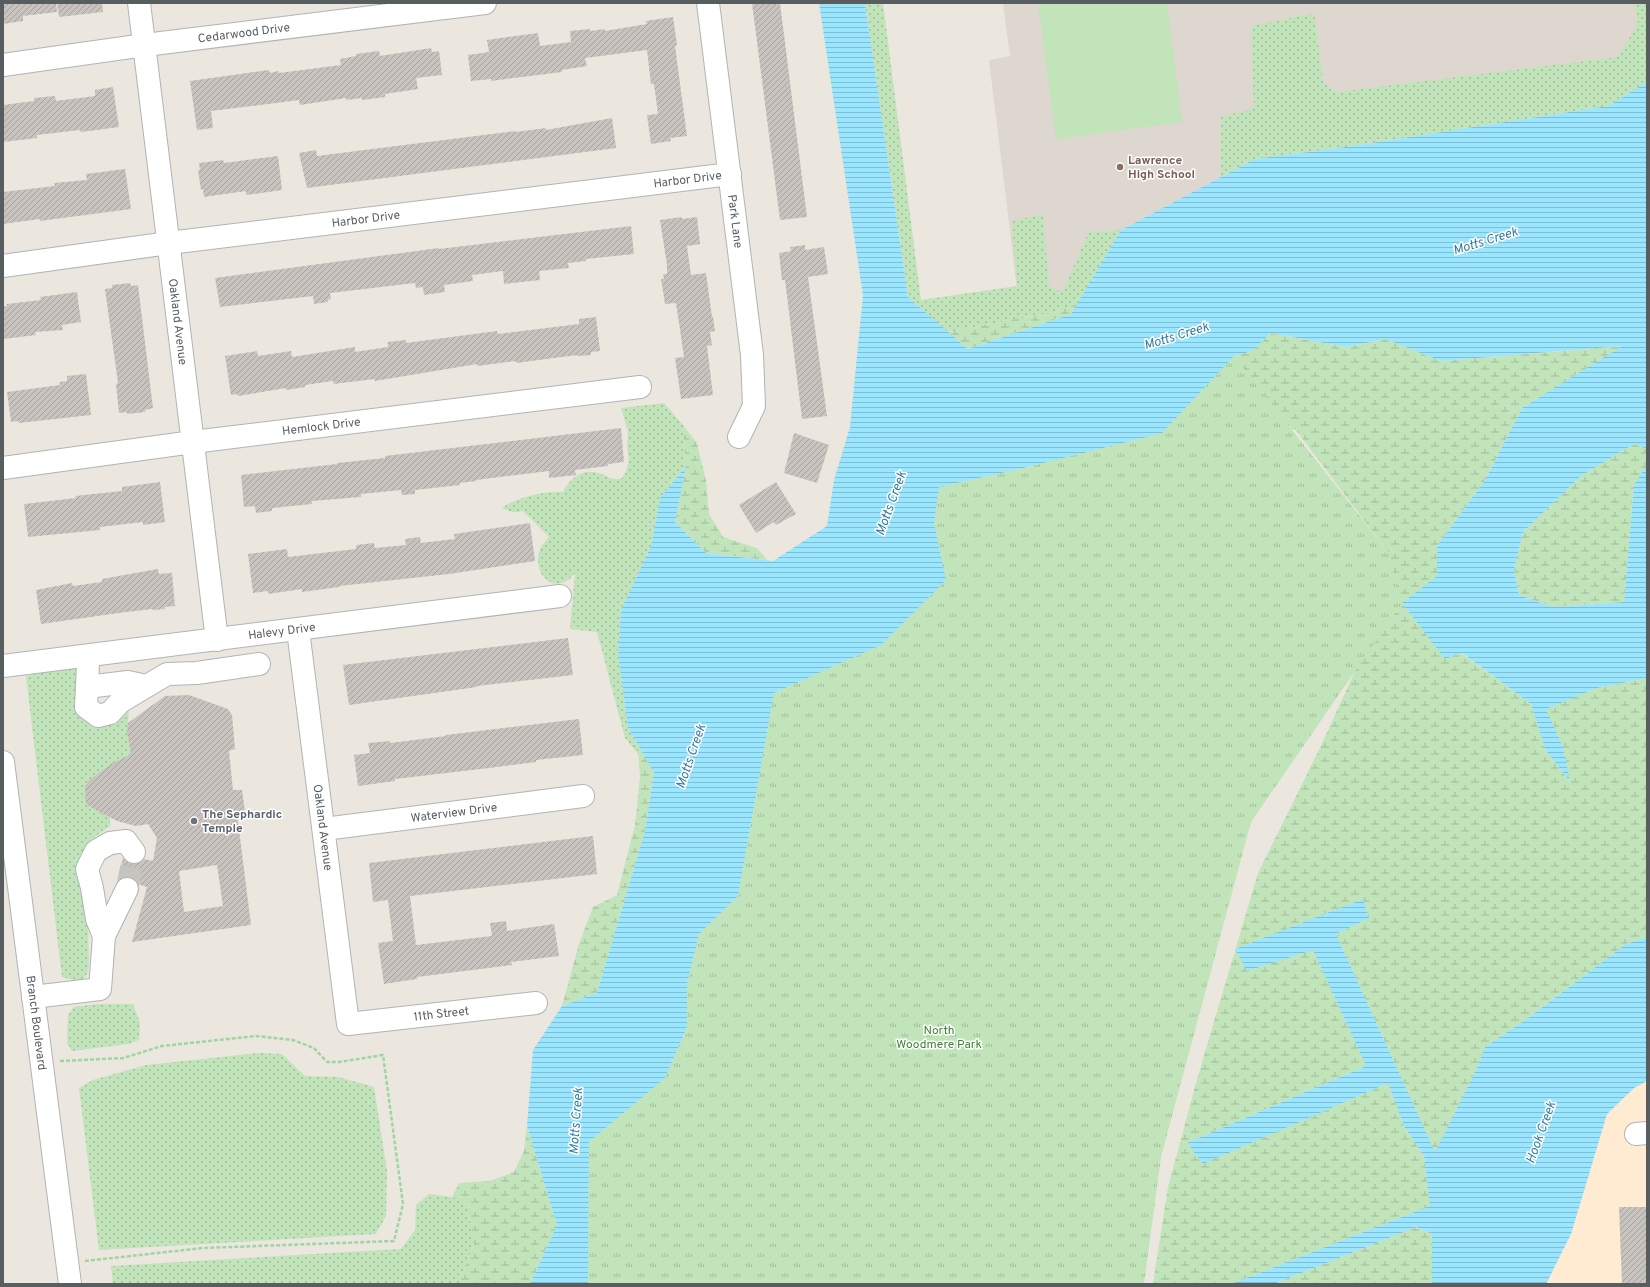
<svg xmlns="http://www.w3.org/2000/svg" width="1650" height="1287" font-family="Overpass,sans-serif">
  <defs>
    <pattern id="grass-dots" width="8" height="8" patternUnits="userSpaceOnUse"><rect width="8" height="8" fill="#c2e4ba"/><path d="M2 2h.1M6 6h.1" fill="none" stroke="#a0bc9b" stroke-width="1.8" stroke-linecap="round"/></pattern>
    <pattern id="wetland-marsh" width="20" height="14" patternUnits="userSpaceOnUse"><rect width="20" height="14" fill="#c2e4ba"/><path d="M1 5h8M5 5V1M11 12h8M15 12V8" fill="none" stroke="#a0bc9b"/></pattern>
    <pattern id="park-tufts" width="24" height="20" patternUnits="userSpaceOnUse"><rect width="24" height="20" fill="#c2e4ba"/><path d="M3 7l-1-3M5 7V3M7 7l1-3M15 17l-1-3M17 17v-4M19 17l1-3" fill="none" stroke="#a0bc9b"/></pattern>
    <pattern id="water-rules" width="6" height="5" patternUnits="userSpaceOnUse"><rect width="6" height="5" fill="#9be6ff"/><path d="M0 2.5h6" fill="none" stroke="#81bed2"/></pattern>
    <pattern id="building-hatch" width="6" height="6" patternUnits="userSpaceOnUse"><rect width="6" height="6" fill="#c8c3be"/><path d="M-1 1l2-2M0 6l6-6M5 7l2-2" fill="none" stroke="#a5a29e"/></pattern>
  </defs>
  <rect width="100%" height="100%" fill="#ebe6de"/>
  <path fill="#feebd1" d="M 1647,1081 L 1647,1284 L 1546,1284 L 1571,1234 L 1607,1114 L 1634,1088 Z"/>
  <path fill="#ddd7cf" d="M 1003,3 L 1647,3 L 1647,82 L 1255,159 L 1121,230 L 1071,314 L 1018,297 L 989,60 L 1010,56 Z"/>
  <g fill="url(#grass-dots)">
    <path d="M 865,3 L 883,3 L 921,300 L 1017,286 L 1012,221 L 1043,214 L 1049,287 L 1063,292 L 1088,233 L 1121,230 L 1078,304 L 1049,313 L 948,332 L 908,297 Z"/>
    <path d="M 1635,3 L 1647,3 L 1647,82 L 1608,106 L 1346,147 L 1255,159 L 1221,176 L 1221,117 L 1254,108 L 1251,26 L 1310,14 L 1315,18 L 1323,83 L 1337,92 L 1618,57 L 1638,24 Z"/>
    <path d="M 664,403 L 683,425 L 686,466 L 660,498 L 651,546 L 621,610 L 618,655 L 628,728 L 638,745 L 639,755 L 625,738 L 597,632 L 570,629 L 575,573 C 558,596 533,578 539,553 C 540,546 545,542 549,537 L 523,511 C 515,514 509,511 502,508 C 514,498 547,490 563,492 C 571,477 584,467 601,474 C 609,477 613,481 622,478 L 626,471 L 629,461 L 627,447 L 628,431 L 621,408 Z"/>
    <path d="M 76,665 L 78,694 L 81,708 L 129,707 L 128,723 L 131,754 L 111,765 L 86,804 L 110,818 L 110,826 L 89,841 L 79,859 L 88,916 L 89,964 C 88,984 76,981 62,977 L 26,676 Z"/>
    <path d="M 98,1004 L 133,1004 L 140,1023 L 139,1040 L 128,1044 L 72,1051 L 67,1043 L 68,1015 L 74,1007 Z"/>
    <path d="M 259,1053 L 282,1054 L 305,1076 L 338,1077 L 374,1087 L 387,1171 L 386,1216 L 376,1234 L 99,1250 L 79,1088 L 93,1080 L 146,1065 Z"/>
    <path d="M 429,1194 L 452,1197 L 468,1205 L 474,1244 L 459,1284 L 113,1284 L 111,1266 L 401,1249 L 415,1230 L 416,1205 Z"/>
  </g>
  <g fill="url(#wetland-marsh)">
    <path d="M 1078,304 L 1071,314 L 968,349 L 948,332 L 1049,313 Z"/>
    <path d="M 1271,333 L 1346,347 L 1385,339 L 1441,361 L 1623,346 L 1522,408 L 1485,480 L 1437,546 L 1437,576 L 1461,653 L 1531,704 L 1545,749 L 1569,781 L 1563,747 L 1545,709 L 1597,688 L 1647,678 L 1647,937 L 1626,944 L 1528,1018 L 1485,1047 L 1476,1070 L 1435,1153 L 1336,934 L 1369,918 L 1247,971 L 1313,949 L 1366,1066 L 1187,1143 L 1204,1163 L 1388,1083 L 1404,1126 L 1424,1156 L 1431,1206 L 1231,1284 L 1153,1284 L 1168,1187 L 1198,1076 L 1258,873 L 1319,750 L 1381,614 L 1388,552 L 1295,429 L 1194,447 L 788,883 L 588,1284 L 589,1142 L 665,1078 L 687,1028 L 687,984 L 699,934 L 738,896 L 774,693 L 881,645 L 934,523 L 1234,356 L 1252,351 Z"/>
    <path d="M 683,425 L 697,443 L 706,481 L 709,514 L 723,537 L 757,548 L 767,560 L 706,553 L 675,522 L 686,466 Z"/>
    <path d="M 1634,444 L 1647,449 L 1647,464 L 1634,485 L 1624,602 L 1552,607 L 1519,595 L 1514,570 L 1523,532 L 1581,476 Z"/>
    <path d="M 638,745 L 654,771 L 645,831 L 597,993 L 562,1006 L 579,944 L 593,907 L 617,895 L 635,825 L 640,777 Z"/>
    <path d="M 527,1126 L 557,1225 L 530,1284 L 459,1284 L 474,1244 L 468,1205 L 452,1197 L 459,1183 L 490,1181 L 514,1172 L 524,1151 Z"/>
    <path d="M 1416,1227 L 1432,1234 L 1432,1284 L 1274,1284 Z"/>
  </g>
  <path fill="url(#park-tufts)" d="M 1234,356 L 1388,552 L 1402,603 L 1251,822 L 1161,1157 L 1144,1284 L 588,1284 L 589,1142 L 665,1078 L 687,1028 L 687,984 L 699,934 L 738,896 L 774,693 L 881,645 L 946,580 L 934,523 L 938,487 L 1019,469 L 1162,433 Z"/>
  <path fill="#c2e4ba" d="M 1038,3 L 1167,3 L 1182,122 L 1056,139 Z"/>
  <g fill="url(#water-rules)">
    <path d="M 819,3 L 865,3 L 908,297 L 968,349 L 1071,314 L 1121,230 L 1255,159 L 1346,147 L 1608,106 L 1647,82 L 1647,449 L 1634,444 L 1581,476 L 1523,532 L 1514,570 L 1519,595 L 1552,607 L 1624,602 L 1634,485 L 1647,464 L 1647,678 L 1597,688 L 1546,709 L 1563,747 L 1570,782 L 1545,749 L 1531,704 L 1462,653 L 1445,659 L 1402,603 L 1437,576 L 1437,546 L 1485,480 L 1522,408 L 1622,346 L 1441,361 L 1385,339 L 1346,347 L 1271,333 L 1252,351 L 1234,356 L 1162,433 L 1019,469 L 939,487 L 934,523 L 946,580 L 881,645 L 774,693 L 738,896 L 699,934 L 687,984 L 687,1027 L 665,1078 L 589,1142 L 588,1284 L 530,1284 L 557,1225 L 527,1126 L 533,1050 L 562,1006 L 597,993 L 645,831 L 654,772 L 628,728 L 618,655 L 621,610 L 651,546 L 660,498 L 686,466 L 675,522 L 706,553 L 773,561 L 827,526 L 834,480 L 850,427 L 863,295 Z"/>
    <path d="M 1363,899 L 1369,918 L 1336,934 L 1435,1152 L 1476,1070 L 1485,1047 L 1528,1018 L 1626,944 L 1647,937 L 1647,1081 L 1634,1088 L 1607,1114 L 1571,1234 L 1546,1284 L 1432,1284 L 1432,1234 L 1416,1227 L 1274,1284 L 1231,1284 L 1430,1206 L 1424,1156 L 1404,1126 L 1388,1083 L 1203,1164 L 1187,1143 L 1366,1066 L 1313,950 L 1247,971 L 1235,949 Z"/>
  </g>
  <g fill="url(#building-hatch)" fill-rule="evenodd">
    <path d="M 3,3 L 56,3 L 57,12 L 23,16 L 23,21 L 3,24 Z"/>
    <path d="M 57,3 L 102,3 L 103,12 L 59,17 Z"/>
    <path d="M 752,3 L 780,3 L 807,217 L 780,220 Z"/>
    <path d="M 673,17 L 677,45 L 675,46 L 687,136 L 670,138 L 671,141 L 651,144 L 647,115 L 658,114 L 654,84 L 651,84 L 647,50 L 585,58 L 587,66 L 562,70 L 562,72 L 491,81 L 491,79 L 471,81 L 468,55 L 489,52 L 487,40 L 538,33 L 540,46 L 571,42 L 570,31 L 590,29 L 590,31 L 605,29 L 605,31 L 647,24 L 646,21 Z"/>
    <path d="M 431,48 L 432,52 L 439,51 L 442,75 L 416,78 L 418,89 L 385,94 L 385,97 L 362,100 L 362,98 L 346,100 L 346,98 L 300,105 L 299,100 L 211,111 L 213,128 L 197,130 L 190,81 L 269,70 L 270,73 L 278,71 L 279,73 L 341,65 L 340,59 L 356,56 L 356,54 L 379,51 L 380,56 Z"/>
    <path d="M 113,87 L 119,127 L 81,132 L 80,130 L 37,135 L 37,138 L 3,142 L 3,105 L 34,101 L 34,98 L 55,96 L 56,101 L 95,96 L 95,90 Z"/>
    <path d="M 612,118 L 616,148 L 307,188 L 299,153 L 316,150 L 317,156 L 515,131 L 515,132 L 546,128 L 546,130 Z"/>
    <path d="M 278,156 L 282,190 L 246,195 L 246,191 L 204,197 L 203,189 L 201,190 L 198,170 L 200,170 L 199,163 L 223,160 L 224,163 Z"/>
    <path d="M 125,169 L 131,209 L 40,221 L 40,219 L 3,224 L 3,192 L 55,186 L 54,183 L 87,180 L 86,174 Z"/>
    <path d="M 682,217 L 682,219 L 697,217 L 700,244 L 687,246 L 691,275 L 706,273 L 712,317 L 713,317 L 715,331 L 710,332 L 712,345 L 707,346 L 713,395 L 681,399 L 675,358 L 684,357 L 676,303 L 665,304 L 661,279 L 664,279 L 663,274 L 667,274 L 667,265 L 660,220 Z"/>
    <path d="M 631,226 L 634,254 L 586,259 L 586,261 L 568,263 L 569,268 L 539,271 L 540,280 L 504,284 L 503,271 L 472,275 L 473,281 L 444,285 L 445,292 L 424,295 L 423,287 L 416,288 L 415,283 L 330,293 L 331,299 L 328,300 L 328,302 L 314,304 L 313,296 L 220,307 L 215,278 L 439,248 L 439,249 Z"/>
    <path d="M 805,245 L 805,250 L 824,247 L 828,274 L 808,277 L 827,416 L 802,419 L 785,280 L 782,280 L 779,253 L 791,251 L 790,247 Z"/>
    <path d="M 130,283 L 131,286 L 138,285 L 153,408 L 145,410 L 145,412 L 127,414 L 127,412 L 119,413 L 116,384 L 118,383 L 105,289 L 112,288 L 112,285 Z"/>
    <path d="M 77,292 L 81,322 L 62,325 L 63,330 L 35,332 L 36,335 L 3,339 L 3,307 L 7,306 L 7,304 L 41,300 L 40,297 Z"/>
    <path d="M 596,317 L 600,351 L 591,352 L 591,355 L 577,356 L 577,355 L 516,363 L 516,361 L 477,366 L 477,364 L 375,381 L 374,379 L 334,384 L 333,381 L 305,385 L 305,387 L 286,390 L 286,388 L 238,396 L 237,394 L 231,395 L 225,356 L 257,351 L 258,356 L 291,351 L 292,357 L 355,347 L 355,352 L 388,347 L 388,342 L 406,340 L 406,343 L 497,331 L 498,334 L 579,324 L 579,319 Z"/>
    <path d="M 86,374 L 91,415 L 19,423 L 18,421 L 11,422 L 7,392 L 60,385 L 60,382 L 67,381 L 67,376 Z"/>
    <path d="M 621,428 L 624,462 L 608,464 L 608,466 L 575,470 L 576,475 L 549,478 L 549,471 L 476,480 L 476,481 L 459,483 L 460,485 L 415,490 L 415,494 L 402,495 L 401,490 L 361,494 L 361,497 L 312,501 L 312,504 L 272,508 L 272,511 L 256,513 L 255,506 L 244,507 L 241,475 L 337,464 L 337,463 L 385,458 L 385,456 Z"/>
    <path d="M 794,433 L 829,445 L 817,483 L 784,473 Z"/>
    <path d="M 160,482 L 165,522 L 143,525 L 143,522 L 100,527 L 100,530 L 28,537 L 24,504 L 76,498 L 75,496 L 122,491 L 122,487 Z"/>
    <path d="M 776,482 L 796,514 L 776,525 L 774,522 L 756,533 L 739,505 Z"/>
    <path d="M 530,523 L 535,561 L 449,574 L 339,586 L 339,587 L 302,592 L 302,589 L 268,594 L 268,591 L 253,593 L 248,554 L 287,549 L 288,557 L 356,549 L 356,545 L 374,543 L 375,548 L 406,545 L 405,539 L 420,537 L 421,543 L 455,539 L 454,534 Z"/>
    <path d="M 158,569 L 159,574 L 172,573 L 175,606 L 165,607 L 165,609 L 153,610 L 152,609 L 126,612 L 41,624 L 36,590 L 72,583 L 73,586 L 102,582 L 102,579 Z"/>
    <path d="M 568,638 L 573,675 L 477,686 L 477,687 L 349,705 L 343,665 Z"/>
    <path d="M 189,695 L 228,709 L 232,715 L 235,749 L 229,751 L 233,790 L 242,790 L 245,812 L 237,814 L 251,925 L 132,942 L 147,887 L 138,884 L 132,878 L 127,877 L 118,878 L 123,858 L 129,863 L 135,864 L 141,862 L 144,859 L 153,861 L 157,838 L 148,824 L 136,826 L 117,821 L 99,812 L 86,804 L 85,786 L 91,779 L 111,764 L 131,754 L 127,732 L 128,723 L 165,696 ZM 217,865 L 223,906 L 184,912 L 179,871 Z"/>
    <path d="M 579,719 L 583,755 L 536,760 L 536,762 L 489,768 L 395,779 L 395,781 L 358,786 L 354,755 L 370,753 L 368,743 L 390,741 L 390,743 L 446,736 L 446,735 Z"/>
    <path d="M 593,836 L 597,874 L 410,896 L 416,945 L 492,936 L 490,923 L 506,921 L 507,931 L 554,924 L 559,956 L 511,962 L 512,965 L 417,977 L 417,979 L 384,984 L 378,943 L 393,941 L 388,900 L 373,902 L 369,863 Z"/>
    <path d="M 1619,1207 L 1647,1207 L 1647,1284 L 1622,1284 Z"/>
  </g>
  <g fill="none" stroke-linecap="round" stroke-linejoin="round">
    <path stroke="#c6c4be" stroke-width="22" stroke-dasharray="22 11" stroke-linecap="butt" d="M 127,889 L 134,852"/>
    <defs>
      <g id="minor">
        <path id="s1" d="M 139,3 L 217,640"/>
        <path id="s2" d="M 708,3 L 752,355 L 754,406 L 739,437"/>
        <path id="s3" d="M 3,65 L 145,45 L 485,3"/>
        <path id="s4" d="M 3,266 L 169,243 L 730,174"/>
        <path id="s5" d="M 3,468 L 193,442 L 640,387"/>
        <path id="s6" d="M 298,630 L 348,1024 L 536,1003"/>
        <path d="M 84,657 L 88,664 L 86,707 L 98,716 L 110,713 L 120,702 L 167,674 L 197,673 L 259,664"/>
        <path id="s7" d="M 3,666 L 560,596"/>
        <path d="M 87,687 L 128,682 L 146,686"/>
        <path id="s8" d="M 3,762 L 70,1284"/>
        <path id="s9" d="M 324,829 L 583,796"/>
        <path d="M 104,936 L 97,919 L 92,888 L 87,869 L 96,851 L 110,843 L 126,841 L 134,852"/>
        <path d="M 33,997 L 100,989 L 104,936 L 127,889"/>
        <path d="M 1636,1134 L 1647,1133"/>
      </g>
    </defs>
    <use href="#minor" stroke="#b0b4b7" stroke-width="24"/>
    <path stroke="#9dd6a1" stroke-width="2.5" stroke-dasharray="4 2" stroke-linecap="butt" d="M 60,1061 L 123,1058 L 162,1046 L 256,1036 L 293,1040 L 314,1048 L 327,1062 L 339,1062 L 383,1055 L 403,1204 L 394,1241 L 203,1248 L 85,1261"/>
    <use href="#minor" stroke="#fff" stroke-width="22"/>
  </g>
  <circle fill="#8d6e63" stroke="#fff" stroke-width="1.5" cx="1120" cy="167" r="4"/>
  <circle fill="#6b7280" stroke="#fff" stroke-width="1.5" cx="194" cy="821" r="4"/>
  <g text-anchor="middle" stroke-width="3" stroke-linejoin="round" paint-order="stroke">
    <g font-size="12" fill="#585d60" stroke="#fff">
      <text dy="4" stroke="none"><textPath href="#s3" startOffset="243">Cedarwood Drive</textPath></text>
      <text dy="4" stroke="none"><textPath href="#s4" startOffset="690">Harbor Drive</textPath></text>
      <text dy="4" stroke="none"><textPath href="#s4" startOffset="366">Harbor Drive</textPath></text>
      <text dy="4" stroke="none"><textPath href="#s2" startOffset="220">Park Lane</textPath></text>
      <text dy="4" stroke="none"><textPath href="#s1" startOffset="321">Oakland Avenue</textPath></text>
      <text dy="4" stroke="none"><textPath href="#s5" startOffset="321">Hemlock Drive</textPath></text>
      <text dy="4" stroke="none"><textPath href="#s7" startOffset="281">Halevy Drive</textPath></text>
      <text dy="4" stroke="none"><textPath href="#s9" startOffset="131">Waterview Drive</textPath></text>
      <text dy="4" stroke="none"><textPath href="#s6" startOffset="199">Oakland Avenue</textPath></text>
      <text dy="4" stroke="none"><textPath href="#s6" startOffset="491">11th Street</textPath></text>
      <text dy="4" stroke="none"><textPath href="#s8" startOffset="263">Branch Boulevard</textPath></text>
    </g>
    <g font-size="12" font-weight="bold" fill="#785e54" stroke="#fff" text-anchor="start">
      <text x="1128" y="164">Lawrence<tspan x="1128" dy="14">High School</tspan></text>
    </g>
    <g font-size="12" font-weight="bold" fill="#5b616d" stroke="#fff" text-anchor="start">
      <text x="202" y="818">The Sephardic<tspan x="202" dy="14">Temple</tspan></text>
    </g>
    <g font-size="12" fill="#3e8433" stroke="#fff">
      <text x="939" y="1034">North<tspan x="939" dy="14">Woodmere Park</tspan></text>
    </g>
    <g font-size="13" font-style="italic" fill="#347d9f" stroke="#fff">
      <text transform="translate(1485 240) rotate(-17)" y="5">Motts Creek</text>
      <text transform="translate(1176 335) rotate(-17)" y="5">Motts Creek</text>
      <text transform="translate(890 503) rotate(-70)" y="5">Motts Creek</text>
      <text transform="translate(690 756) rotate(-71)" y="5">Motts Creek</text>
      <text transform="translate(575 1121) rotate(-86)" y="5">Motts Creek</text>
      <text transform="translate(1540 1132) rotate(-70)" y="5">Hook Creek</text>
    </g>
  </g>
  <rect width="1650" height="1287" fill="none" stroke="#585d60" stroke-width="8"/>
</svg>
